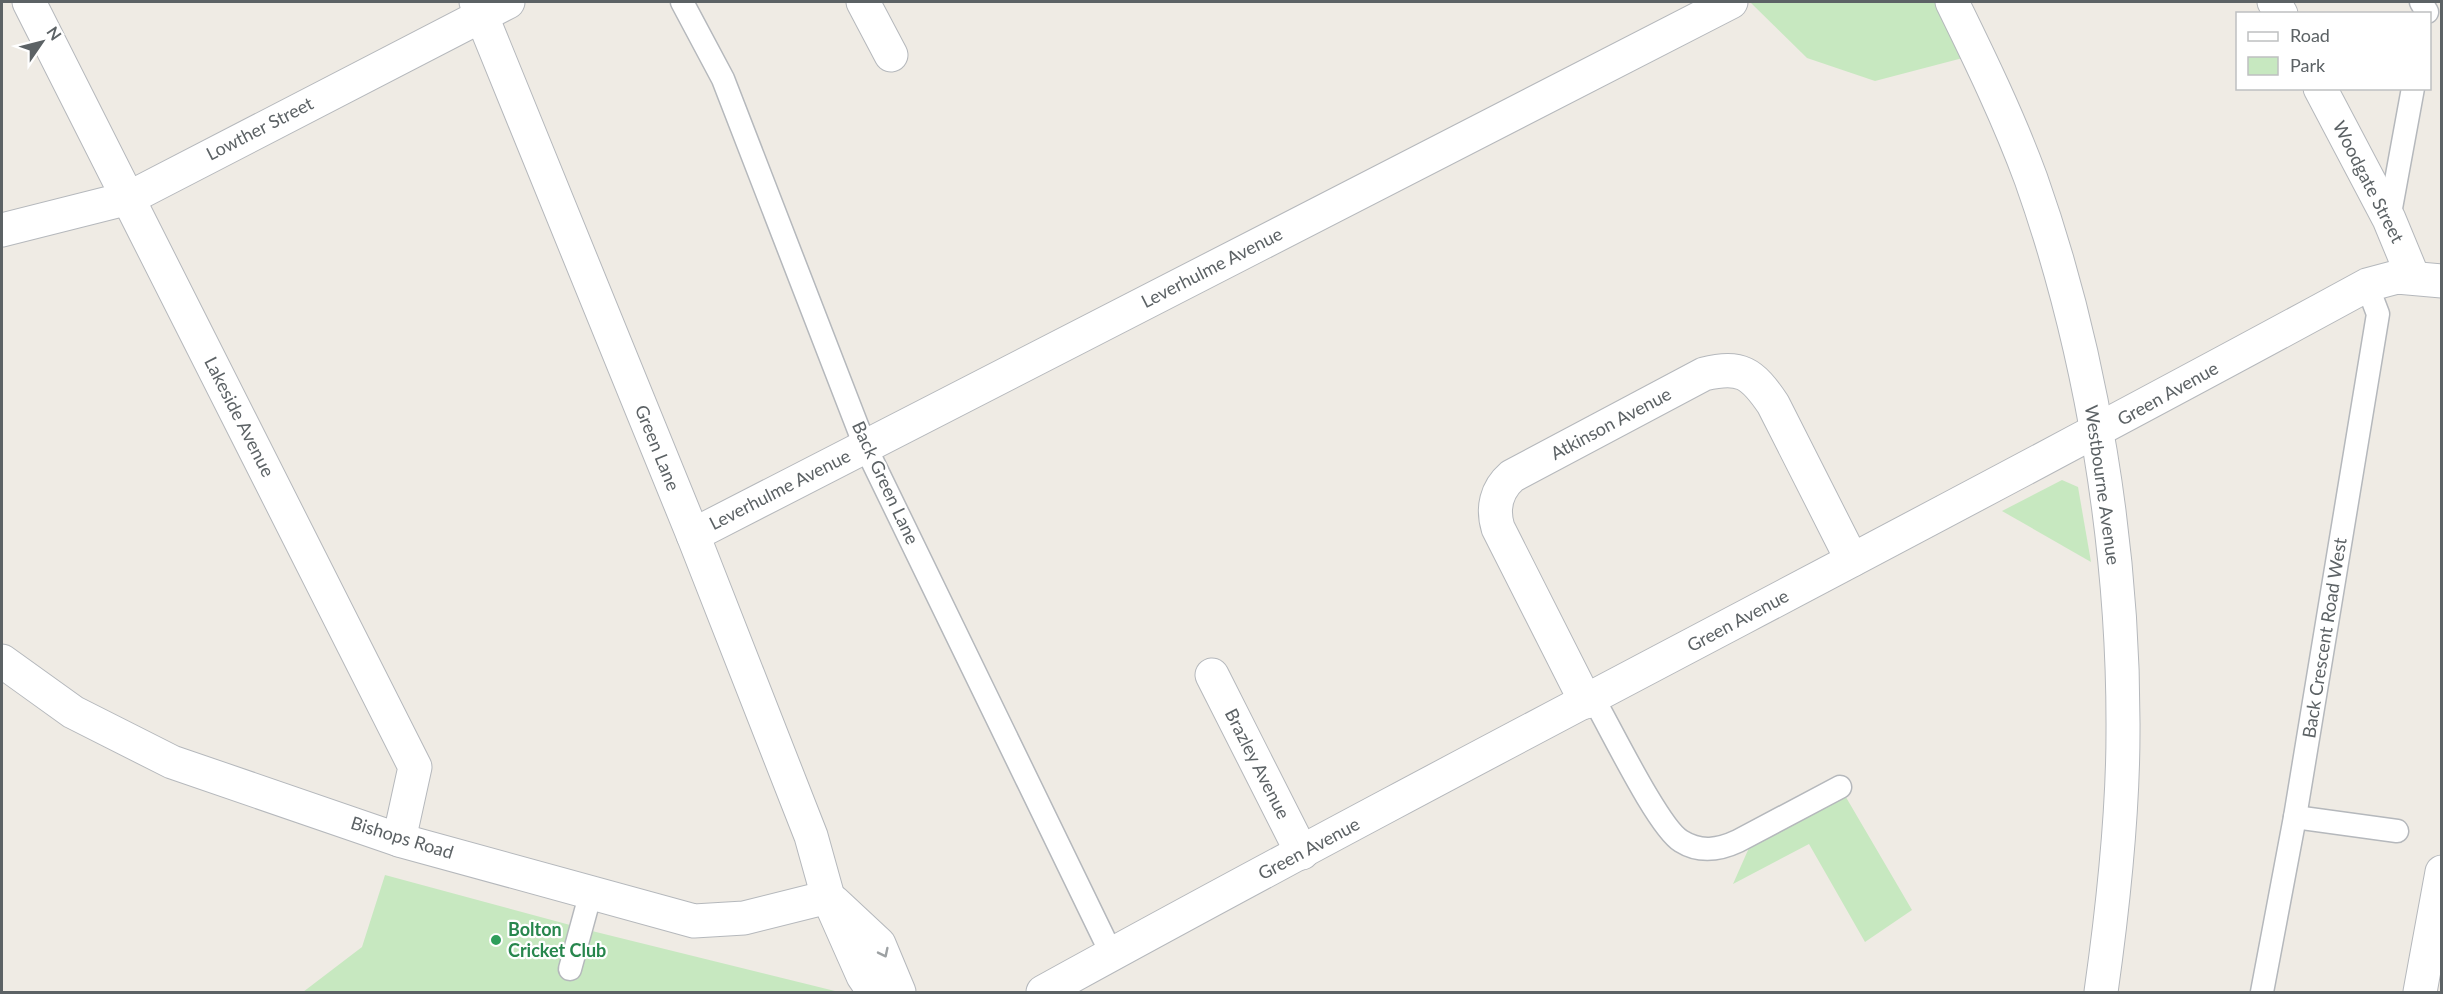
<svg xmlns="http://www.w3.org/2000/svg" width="2443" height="994" font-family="Lato,sans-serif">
  <rect width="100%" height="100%" fill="#efebe4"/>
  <g fill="#c7e8c0">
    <path d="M 1750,2 L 1951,2 L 1978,54 L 1875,81 L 1807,58 Z"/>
    <path d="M 2062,480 L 2078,487 L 2091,562 L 2002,511 Z"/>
    <path d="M 1840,787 L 1912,910 L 1865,942 L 1809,844 L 1733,884 L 1756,832 Z"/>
    <path d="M 385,875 L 596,932 L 839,992 L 303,992 L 362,947 Z"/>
  </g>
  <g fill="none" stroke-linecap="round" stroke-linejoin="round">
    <defs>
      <g id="service">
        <path d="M 682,2 L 723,79 L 865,446 L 1112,955"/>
        <path d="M 2421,2 L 2427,12"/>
        <path d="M 2389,219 L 2413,88"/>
        <path d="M 1593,698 C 1610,727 1658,827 1681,841 C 1700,853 1719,850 1738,841 L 1840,787"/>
        <path d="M 2295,817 L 2397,831"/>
        <path d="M 570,969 L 591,892"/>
        <path d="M 2262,992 L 2295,817 L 2378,314 L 2367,285"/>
      </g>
      <g id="minor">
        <path d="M 29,2 L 415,767 L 399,840"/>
        <path d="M 863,2 L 891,55"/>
        <path d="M 1952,2 C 1980,59 2009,119 2031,179 C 2092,351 2124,550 2123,732 C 2123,819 2113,907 2101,992"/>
        <path d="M 2274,2 L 2281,14"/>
        <path d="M 2320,88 L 2389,219 L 2413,277"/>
        <path d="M 2,230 L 129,198 L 508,2"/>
        <path d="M 693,535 L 1731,2"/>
        <path d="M 2,661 L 73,712 L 172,762 L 399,840 L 694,921 L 744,918 L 828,897"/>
        <path d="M 1212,675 L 1302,853"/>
        <path d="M 1586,702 L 1498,528 C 1492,508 1496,490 1512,476 L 1704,374 C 1741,365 1752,373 1773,404 L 1852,560"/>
        <path d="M 1043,992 C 1481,751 1927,525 2367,285 L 2397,277 L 2442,281"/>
        <path d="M 2420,992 L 2442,872"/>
      </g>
      <g id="tertiary">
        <path d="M 476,2 L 693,535 L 811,836 L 828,897 L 863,976 L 874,992"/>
        <path d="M 834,902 L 879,944 L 899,992"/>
      </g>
    </defs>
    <use href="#service" stroke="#b5b8bc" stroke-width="25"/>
    <use href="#minor" stroke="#b5b8bc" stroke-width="35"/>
    <use href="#tertiary" stroke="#b5b8bc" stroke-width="35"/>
    <use href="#service" stroke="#fff" stroke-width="22"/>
    <use href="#minor" stroke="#fff" stroke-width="33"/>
    <use href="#tertiary" stroke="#fff" stroke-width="33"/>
  </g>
  <defs><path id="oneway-chevron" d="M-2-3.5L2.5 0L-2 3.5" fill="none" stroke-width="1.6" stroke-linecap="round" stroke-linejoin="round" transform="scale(1.5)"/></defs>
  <use stroke="#9da1a3" href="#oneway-chevron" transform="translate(884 953) rotate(64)"/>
  <circle fill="#2e9e5b" stroke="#fff" stroke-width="2" cx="496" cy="940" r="6"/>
  <g text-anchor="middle" stroke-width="4.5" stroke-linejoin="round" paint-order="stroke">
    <g font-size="18" fill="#5c6265" stroke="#fff">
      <text transform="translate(260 129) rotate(-27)" y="6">Lowther Street</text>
      <text transform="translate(2368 182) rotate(63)" y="6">Woodgate Street</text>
      <text transform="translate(1212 268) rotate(-27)" y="6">Leverhulme Avenue</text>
      <text transform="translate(2168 394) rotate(-29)" y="6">Green Avenue</text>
      <text transform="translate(239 417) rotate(63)" y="6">Lakeside Avenue</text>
      <text transform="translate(1611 424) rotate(-28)" y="6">Atkinson Avenue</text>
      <text transform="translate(657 448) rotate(68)" y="6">Green Lane</text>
      <text transform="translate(885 483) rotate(65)" y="6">Back Green Lane</text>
      <text transform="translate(2102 485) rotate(82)" y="6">Westbourne Avenue</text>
      <text transform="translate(780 490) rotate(-27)" y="6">Leverhulme Avenue</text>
      <text transform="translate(1738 621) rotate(-28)" y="6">Green Avenue</text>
      <text transform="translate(2325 638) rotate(-81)" y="6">Back Crescent Road West</text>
      <text transform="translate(1257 764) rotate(63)" y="6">Brazley Avenue</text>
      <text transform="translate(402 838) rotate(17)" y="6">Bishops Road</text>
      <text transform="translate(1309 849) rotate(-28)" y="6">Green Avenue</text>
    </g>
    <g font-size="18" font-weight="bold" fill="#27864d" stroke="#fff" text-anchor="start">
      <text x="508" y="936">Bolton<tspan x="508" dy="21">Cricket Club</tspan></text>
    </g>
  </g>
  <rect width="2443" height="994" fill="none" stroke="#5c6265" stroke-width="6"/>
  <rect x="2236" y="12" width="195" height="78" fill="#ffffff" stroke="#bec0c1" stroke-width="1.5"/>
  <rect x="2248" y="32" width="30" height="9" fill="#ffffff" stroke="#bec0c1" stroke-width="1.5"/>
  <text x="2290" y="42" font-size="18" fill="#5c6265">Road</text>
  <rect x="2248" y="57" width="30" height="18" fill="#c7e8c0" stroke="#bec0c1" stroke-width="1.5"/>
  <text x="2290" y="72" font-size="18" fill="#5c6265">Park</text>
  <g transform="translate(42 42) rotate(55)" stroke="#ffffff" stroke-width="4.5" paint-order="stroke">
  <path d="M0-4.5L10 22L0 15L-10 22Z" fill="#5c6265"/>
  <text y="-9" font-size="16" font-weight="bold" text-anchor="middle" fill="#5c6265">N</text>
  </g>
</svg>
